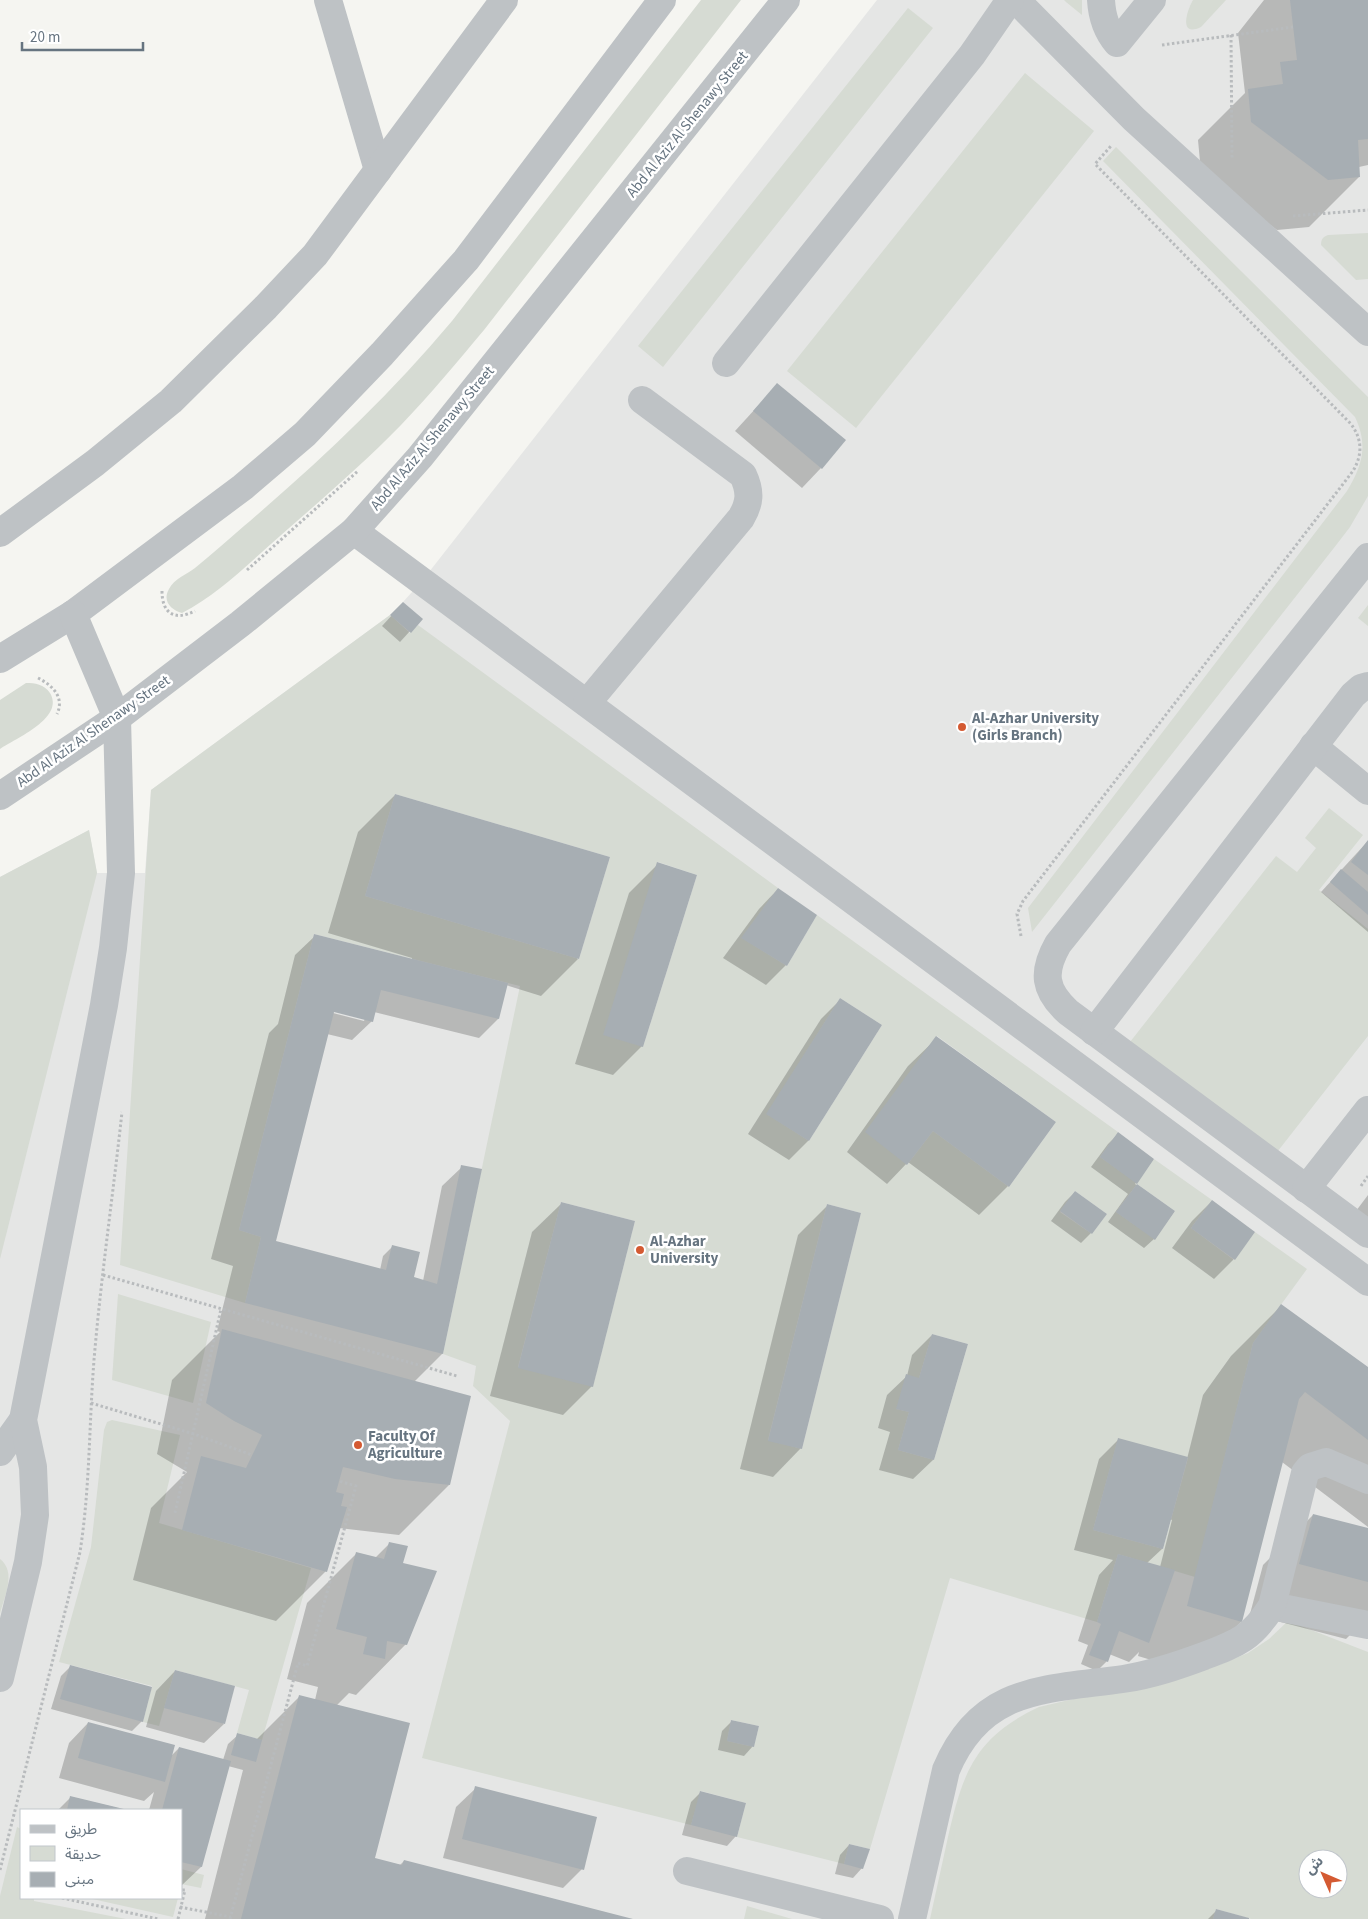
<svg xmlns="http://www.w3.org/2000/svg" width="1368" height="1919" font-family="'Source Sans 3','Noto Sans Arabic',sans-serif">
  <rect width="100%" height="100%" fill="#f5f5f1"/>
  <path fill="#e5e6e5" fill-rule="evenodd" d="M 877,0 L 1368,0 L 1368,1919 L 0,1919 L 0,877 L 89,830 L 97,873 L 145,873 L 151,790 L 390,615 L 403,602 L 422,581 ZM 21,1810 L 181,1810 L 181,1898 L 21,1898 ZM 1308,1859 L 1338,1859 L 1338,1889 L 1308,1889 Z"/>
  <g fill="#d6dbd3" fill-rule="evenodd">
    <path d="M 701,0 L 741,0 L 484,330 C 457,362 430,395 401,425 C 363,464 321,500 280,536 C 249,563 219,594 182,613 C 171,610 162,601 169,589 C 174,579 187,574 195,568 C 212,554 228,540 244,526 C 319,462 388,397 452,321 Z"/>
    <path d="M 1064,0 L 1082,0 L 1082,15 L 1066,2 Z"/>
    <path d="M 1193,0 L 1226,0 L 1201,27 C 1178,38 1187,10 1193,0 Z"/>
    <path d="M 908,8 L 933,28 L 663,367 L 638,346 Z"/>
    <path d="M 1025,73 L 1094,131 L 856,428 L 787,371 Z"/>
    <path d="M 1116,147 L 1368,397 L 1368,496 L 1350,527 L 1337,544 L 1032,932 L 1028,908 L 1347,491 C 1363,465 1368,444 1355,417 L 1103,161 Z"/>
    <path d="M 1368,233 L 1368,279 L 1356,280 L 1321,245 C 1321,239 1323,237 1328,235 Z"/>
    <path d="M 1368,605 L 1368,626 L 1358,618 Z"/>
    <path d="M 390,615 L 410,633 L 418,625 L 778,888 L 742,938 L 787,966 L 817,915 L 1118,1132 L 1100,1157 L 1137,1183 L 1154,1159 L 1212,1200 L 1191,1228 L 1234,1260 L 1255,1232 L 1307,1269 L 1253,1343 L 1195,1577 L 1118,1554 L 1097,1622 L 950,1578 L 870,1849 L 849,1844 L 844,1864 L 737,1837 L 746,1803 L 701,1791 L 691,1825 L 422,1758 L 510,1421 L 473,1386 L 476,1366 L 443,1354 L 520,986 L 314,934 L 239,1230 L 261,1237 L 245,1303 L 120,1265 L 151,790 ZM 395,794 L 610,857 L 579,959 L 365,896 ZM 658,862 L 697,875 L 643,1047 ZM 840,998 L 882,1025 L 809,1141 L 767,1114 ZM 937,1036 L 1056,1122 L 1009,1187 L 933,1131 L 907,1165 L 890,1099 ZM 1137,1184 L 1175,1211 L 1155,1239 L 1116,1212 ZM 1075,1191 L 1107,1214 L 1092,1234 L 1060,1212 ZM 561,1202 L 635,1221 L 593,1386 L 518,1367 ZM 827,1204 L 861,1213 L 802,1449 L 768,1440 ZM 932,1334 L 968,1344 L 934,1460 L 898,1450 L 909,1412 L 896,1409 L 919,1378 ZM 1118,1439 L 1188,1458 L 1163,1549 L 1093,1530 ZM 731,1720 L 759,1726 L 754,1747 L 727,1741 Z"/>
    <path d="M 26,683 C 35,683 44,684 50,693 C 65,718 16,738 0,749 L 0,700 Z"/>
    <path d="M 1329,808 L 1363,835 L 1319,890 L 1368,929 L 1368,1036 L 1274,1156 L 1130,1042 L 1276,856 L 1297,872 L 1316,848 L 1305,838 Z"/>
    <path d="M 89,830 L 97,873 L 0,1259 L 0,877 Z"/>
    <path d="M 118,1294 L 211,1322 L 193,1403 L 112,1380 Z"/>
    <path d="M 112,1420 L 180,1435 L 159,1523 L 311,1568 L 262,1740 L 237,1733 L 249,1690 L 175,1670 L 159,1726 L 143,1722 L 152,1686 L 59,1662 L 91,1547 L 104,1430 L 107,1422 Z"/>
    <path d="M 0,1559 C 17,1572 4,1597 0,1614 Z"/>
    <path d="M 1288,1621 L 1368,1652 L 1368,1919 L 1251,1919 L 1216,1909 L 1213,1919 L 930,1919 C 936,1892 942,1864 948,1837 C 963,1772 975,1737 1039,1707 L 1219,1665 L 1248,1653 L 1269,1639 ZM 1308,1859 L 1338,1859 L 1338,1889 L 1308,1889 Z"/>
    <path d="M 17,1827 L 21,1829 L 21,1898 L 34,1898 L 34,1901 L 126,1919 L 0,1919 L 0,1896 Z"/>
    <path d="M 181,1869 L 204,1875 L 201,1888 L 181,1884 Z"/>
    <path d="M 88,1898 L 178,1898 L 173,1917 Z"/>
    <path d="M 747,1906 L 792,1919 L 744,1919 Z"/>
  </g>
  <g fill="#0003" fill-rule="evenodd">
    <path d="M 1264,0 L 1368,0 L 1368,165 L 1359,167 L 1359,177 L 1309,227 L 1277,230 L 1201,172 L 1198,140 L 1245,93 L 1238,33 Z"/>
    <path d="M 777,385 L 821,468 L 802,488 L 735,431 Z"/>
    <path d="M 394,613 L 421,619 L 400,642 L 382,626 Z"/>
    <path d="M 395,795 L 578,959 L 541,996 L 506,985 L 498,1019 L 479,1038 L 374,1012 L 372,1021 L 352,1040 L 327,1034 L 274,1242 L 380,1270 L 383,1256 L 393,1246 L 412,1278 L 423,1281 L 442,1186 L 462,1167 L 455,1290 L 442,1354 L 414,1382 L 449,1485 L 399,1535 L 339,1528 L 326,1571 L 276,1621 L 133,1580 L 151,1508 L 187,1472 L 157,1454 L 172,1380 L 220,1332 L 217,1331 L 233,1266 L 211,1259 L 269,1033 L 278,1024 L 295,955 L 315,936 L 412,960 L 412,958 L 328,933 L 358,832 ZM 333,1010 L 365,1018 L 364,1021 L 333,1013 Z"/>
    <path d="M 1368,841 L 1368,932 L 1321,892 Z"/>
    <path d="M 658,864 L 642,1046 L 613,1075 L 575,1064 L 629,893 Z"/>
    <path d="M 778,889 L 815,916 L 786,965 L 766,985 L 723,958 L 759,909 Z"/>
    <path d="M 840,1000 L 881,1025 L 808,1141 L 789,1160 L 748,1134 L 821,1019 Z"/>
    <path d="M 937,1038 L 1008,1186 L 979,1215 L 908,1162 L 887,1184 L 847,1152 L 908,1066 Z"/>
    <path d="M 1118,1134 L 1153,1160 L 1135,1184 L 1174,1212 L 1154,1239 L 1144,1248 L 1108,1222 L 1128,1194 L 1091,1167 L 1108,1144 Z"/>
    <path d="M 1075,1192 L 1105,1214 L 1091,1233 L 1081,1243 L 1051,1221 L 1065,1202 Z"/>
    <path d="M 1368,1195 L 1368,1233 L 1350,1219 Z"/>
    <path d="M 1212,1201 L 1253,1232 L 1234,1259 L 1214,1279 L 1172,1248 L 1192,1221 Z"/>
    <path d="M 561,1204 L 592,1386 L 563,1415 L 490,1396 L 532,1232 Z"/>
    <path d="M 827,1206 L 801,1448 L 773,1477 L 740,1469 L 798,1235 Z"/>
    <path d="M 1281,1306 L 1368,1368 L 1368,1527 L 1282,1462 L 1241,1622 L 1191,1672 L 1138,1656 L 1139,1652 L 1129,1662 L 1109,1654 L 1107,1661 L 1097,1671 L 1081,1664 L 1088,1645 L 1078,1641 L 1099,1575 L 1113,1560 L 1074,1550 L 1099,1459 L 1118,1440 L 1187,1459 L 1203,1395 L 1231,1356 ZM 1170,1519 L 1172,1520 L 1160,1567 L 1147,1563 L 1162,1549 Z"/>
    <path d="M 932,1335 L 967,1345 L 933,1460 L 913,1479 L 879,1470 L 890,1432 L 878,1428 L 887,1395 L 907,1376 L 912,1355 Z"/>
    <path d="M 1313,1515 L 1368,1530 L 1368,1617 L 1346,1639 L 1250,1614 L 1263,1565 Z"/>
    <path d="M 390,1543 L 401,1564 L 406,1644 L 356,1695 L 349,1693 L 336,1706 L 374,1859 L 400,1865 L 404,1861 L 630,1919 L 205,1919 L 243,1770 L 228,1766 L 201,1867 L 181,1886 L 181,1810 L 149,1810 L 154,1792 L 144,1801 L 59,1778 L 69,1743 L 88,1723 L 170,1757 L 179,1748 L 223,1760 L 228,1744 L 238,1735 L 256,1740 L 300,1696 L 315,1700 L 318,1687 L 287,1679 L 307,1603 L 357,1553 L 375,1558 Z"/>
    <path d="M 71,1666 L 142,1721 L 132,1731 L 51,1709 L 61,1676 Z"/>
    <path d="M 175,1671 L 224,1724 L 204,1743 L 146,1727 L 156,1691 Z"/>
    <path d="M 732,1721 L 753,1746 L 744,1756 L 718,1750 L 722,1731 Z"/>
    <path d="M 476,1788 L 582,1869 L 563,1888 L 443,1858 L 456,1807 Z"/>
    <path d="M 701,1792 L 736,1836 L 727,1846 L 682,1835 L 691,1802 Z"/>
    <path d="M 71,1797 L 126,1810 L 58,1810 Z"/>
    <path d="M 849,1845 L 862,1868 L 853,1878 L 835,1874 L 840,1855 Z"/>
    <path d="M 1216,1911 L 1247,1919 L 1208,1919 Z"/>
  </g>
  <g fill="#a7aeb3">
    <path d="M 1290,0 L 1368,0 L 1368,139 L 1358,140 L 1360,177 L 1328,180 L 1251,122 L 1248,89 L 1283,84 L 1280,62 L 1297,60 Z"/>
    <path d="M 777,383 L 846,440 L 822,469 L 753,411 Z"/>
    <path d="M 403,602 L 423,619 L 411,633 L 390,615 Z"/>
    <path d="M 395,794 L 610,857 L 579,959 L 365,896 Z"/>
    <path d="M 1368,840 L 1368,875 L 1351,862 Z"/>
    <path d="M 657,862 L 697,875 L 643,1047 L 603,1035 Z"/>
    <path d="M 1341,869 L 1368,892 L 1368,915 L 1330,882 Z"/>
    <path d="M 778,888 L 817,915 L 787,966 L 741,938 Z"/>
    <path d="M 314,934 L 508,983 L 499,1019 L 381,990 L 373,1022 L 334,1012 L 276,1241 L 386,1270 L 392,1245 L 420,1252 L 414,1277 L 437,1284 L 461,1165 L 482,1169 L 443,1354 L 245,1303 L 261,1237 L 239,1230 Z"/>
    <path d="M 840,998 L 882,1025 L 809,1141 L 766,1114 Z"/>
    <path d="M 936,1036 L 1056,1122 L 1009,1187 L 933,1131 L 907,1165 L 865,1132 Z"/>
    <path d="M 1118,1132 L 1154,1159 L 1137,1184 L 1175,1211 L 1155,1240 L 1116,1212 L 1137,1184 L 1100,1157 Z"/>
    <path d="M 1075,1191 L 1107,1214 L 1092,1234 L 1060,1211 Z"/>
    <path d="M 1212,1200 L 1255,1232 L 1235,1260 L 1191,1228 Z"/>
    <path d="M 561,1202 L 635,1221 L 593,1387 L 518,1368 Z"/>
    <path d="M 827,1204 L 861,1213 L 802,1449 L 768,1441 Z"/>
    <path d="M 1281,1304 L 1368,1367 L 1368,1440 L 1305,1392 L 1299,1399 L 1242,1622 L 1187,1606 L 1253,1343 Z"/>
    <path d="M 222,1329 L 471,1396 L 450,1485 L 395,1479 L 343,1467 L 336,1492 L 344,1494 L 341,1506 L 347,1507 L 327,1572 L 182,1530 L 201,1456 L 246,1468 L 262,1435 L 234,1421 L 206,1403 Z"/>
    <path d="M 932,1334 L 968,1344 L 934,1460 L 898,1450 L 909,1412 L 896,1409 L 906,1374 L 919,1378 Z"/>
    <path d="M 1118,1438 L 1188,1457 L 1163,1549 L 1093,1530 Z"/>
    <path d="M 1313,1514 L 1368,1528 L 1368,1582 L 1299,1564 Z"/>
    <path d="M 389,1542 L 408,1546 L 403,1563 L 437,1571 L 407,1645 L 387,1641 L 385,1659 L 363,1654 L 367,1637 L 336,1629 L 356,1552 L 384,1559 Z"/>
    <path d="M 1118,1554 L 1175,1570 L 1149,1643 L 1119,1631 L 1108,1662 L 1089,1655 L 1101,1624 L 1097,1622 Z"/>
    <path d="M 70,1665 L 152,1687 L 143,1722 L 60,1699 Z"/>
    <path d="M 175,1670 L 235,1686 L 225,1724 L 164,1708 Z"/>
    <path d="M 299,1695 L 410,1723 L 375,1858 L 402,1865 L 404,1860 L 633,1919 L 241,1919 Z"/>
    <path d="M 731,1720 L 759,1726 L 754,1747 L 727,1741 Z"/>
    <path d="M 88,1722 L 175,1745 L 165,1782 L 78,1758 Z"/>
    <path d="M 237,1733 L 262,1740 L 256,1762 L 231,1755 Z"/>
    <path d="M 179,1747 L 231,1761 L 202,1867 L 181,1862 L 181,1810 L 162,1810 Z"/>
    <path d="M 475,1786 L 597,1817 L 584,1870 L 462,1839 Z"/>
    <path d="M 700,1791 L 746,1803 L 737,1837 L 691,1825 Z"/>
    <path d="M 70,1796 L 128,1810 L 67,1810 Z"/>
    <path d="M 849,1844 L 870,1849 L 863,1869 L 844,1864 Z"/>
    <path d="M 1216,1909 L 1249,1918 L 1249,1919 L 1213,1919 Z"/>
  </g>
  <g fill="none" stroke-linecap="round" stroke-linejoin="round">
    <g stroke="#b8bbbd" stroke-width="3" stroke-dasharray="2.5 2.5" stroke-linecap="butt">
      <path d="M 1231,35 L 1232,159"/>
      <path d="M 1162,45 L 1293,27"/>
      <path d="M 1293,216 L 1368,210"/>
      <path d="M 247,570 L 358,471"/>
      <path d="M 162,591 C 162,614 175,621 195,611"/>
      <path d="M 38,678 C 52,685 65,697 57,714"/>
      <path d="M 1021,936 L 1017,914 L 1023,901 L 1353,471 C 1363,454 1362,439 1351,424 L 1095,164 L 1111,146"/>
      <path d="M 1361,1186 L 1368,1176"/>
      <path d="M 103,1275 L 457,1376"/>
      <path d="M 91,1403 L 194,1434 L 252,1455"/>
      <path d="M 175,1513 L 221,1309"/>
      <path d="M 0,1870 L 80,1552 C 90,1488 89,1424 94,1360 C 101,1277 113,1195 122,1112"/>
      <path d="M 62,1898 L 158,1919"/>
      <path d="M 180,1907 L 231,1917"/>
      <path d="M 178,1919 L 185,1890 L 181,1890"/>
      <path d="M 230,1919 L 298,1663 L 307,1666 L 356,1486 L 339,1481"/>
    </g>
    <g stroke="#bec2c5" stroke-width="28">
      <path d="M 328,0 L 378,170"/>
      <path d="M 1016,0 L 1134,119 L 1368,332"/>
      <path d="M 1101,0 C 1102,17 1106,30 1117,43 L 1152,0"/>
      <path d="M 726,363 L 972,55 L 1010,0"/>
      <path d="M 354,531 L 1368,1282"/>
      <path d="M 0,533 L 95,463 L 171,401 L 266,307 L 315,255 L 504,0"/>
      <path d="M 1368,557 L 1058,944 C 1042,972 1044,990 1068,1012 L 1368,1234"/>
      <path d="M 0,659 L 73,614 L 243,487 L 305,434 L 382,354 L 466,260 L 662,0"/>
      <path d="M 587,703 L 741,518 C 750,503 751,492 743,475 L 642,400"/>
      <path d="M 1313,746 L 1368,791"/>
      <path d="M 0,796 L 117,718 L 240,624 L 354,531 L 420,457 L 786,0"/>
      <path d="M 1094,1032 L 1353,695 L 1361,688 L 1368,686"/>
      <path d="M 1306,1189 L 1368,1110"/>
      <path d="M 0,1452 L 23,1420"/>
      <path d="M 1272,1606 L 1368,1625"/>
      <path d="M 0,1678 L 28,1562 L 35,1515 L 33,1467 L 23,1420 L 104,1005 L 113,948 L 121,873 L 117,718 L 73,614"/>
      <path d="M 687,1871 L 880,1919"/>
      <path d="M 912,1919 L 946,1770 C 981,1686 1045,1690 1123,1679 C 1151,1675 1177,1666 1204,1656 C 1238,1643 1252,1638 1272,1606 L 1305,1473 L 1310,1467 L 1326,1462 L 1368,1480"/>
    </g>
  </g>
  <g fill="#d45a32" stroke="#fff" stroke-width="2">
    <circle cx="962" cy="727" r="5"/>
    <circle cx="640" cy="1250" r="5"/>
    <circle cx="358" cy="1445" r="5"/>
  </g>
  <g text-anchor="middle" stroke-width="5" stroke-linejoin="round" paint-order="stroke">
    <g font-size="15" fill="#667480" stroke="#fff">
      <text transform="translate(687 124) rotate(-51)" y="5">Abd Al Aziz Al Shenawy Street</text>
      <text transform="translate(432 438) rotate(-50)" y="5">Abd Al Aziz Al Shenawy Street</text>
      <text transform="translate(93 731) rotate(-35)" y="5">Abd Al Aziz Al Shenawy Street</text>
    </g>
    <g font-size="15" font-weight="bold" fill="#667480" stroke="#fff" text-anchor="start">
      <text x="972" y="723">Al-Azhar University<tspan x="972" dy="17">(Girls Branch)</tspan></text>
      <text x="650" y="1246">Al-Azhar<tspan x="650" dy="17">University</tspan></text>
      <text x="368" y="1441">Faculty Of<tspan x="368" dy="17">Agriculture</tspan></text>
    </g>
  </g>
  <rect x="20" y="1809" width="162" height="90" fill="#ffffff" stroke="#c2c7cc"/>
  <rect x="30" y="1825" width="25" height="8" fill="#bec2c5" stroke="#c2c7cc"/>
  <text x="65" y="1834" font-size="15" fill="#667480">طريق</text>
  <rect x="30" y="1846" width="25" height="15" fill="#d6dbd3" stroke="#c2c7cc"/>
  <text x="65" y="1859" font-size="15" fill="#667480">حديقة</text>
  <rect x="30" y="1872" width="25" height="15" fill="#a7aeb3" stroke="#c2c7cc"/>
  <text x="65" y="1884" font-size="15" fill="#667480">مبنى</text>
  <g transform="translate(1323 1874) rotate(315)"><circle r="24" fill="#ffffff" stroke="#c2c7cc"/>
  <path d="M0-4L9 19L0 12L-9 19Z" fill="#d45a32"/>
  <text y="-8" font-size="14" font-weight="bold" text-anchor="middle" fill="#667480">ش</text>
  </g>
  <path d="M22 42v8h121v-8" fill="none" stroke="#667480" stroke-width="2.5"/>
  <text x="30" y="42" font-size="15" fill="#667480" stroke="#ffffff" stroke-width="4" paint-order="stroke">20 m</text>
</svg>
